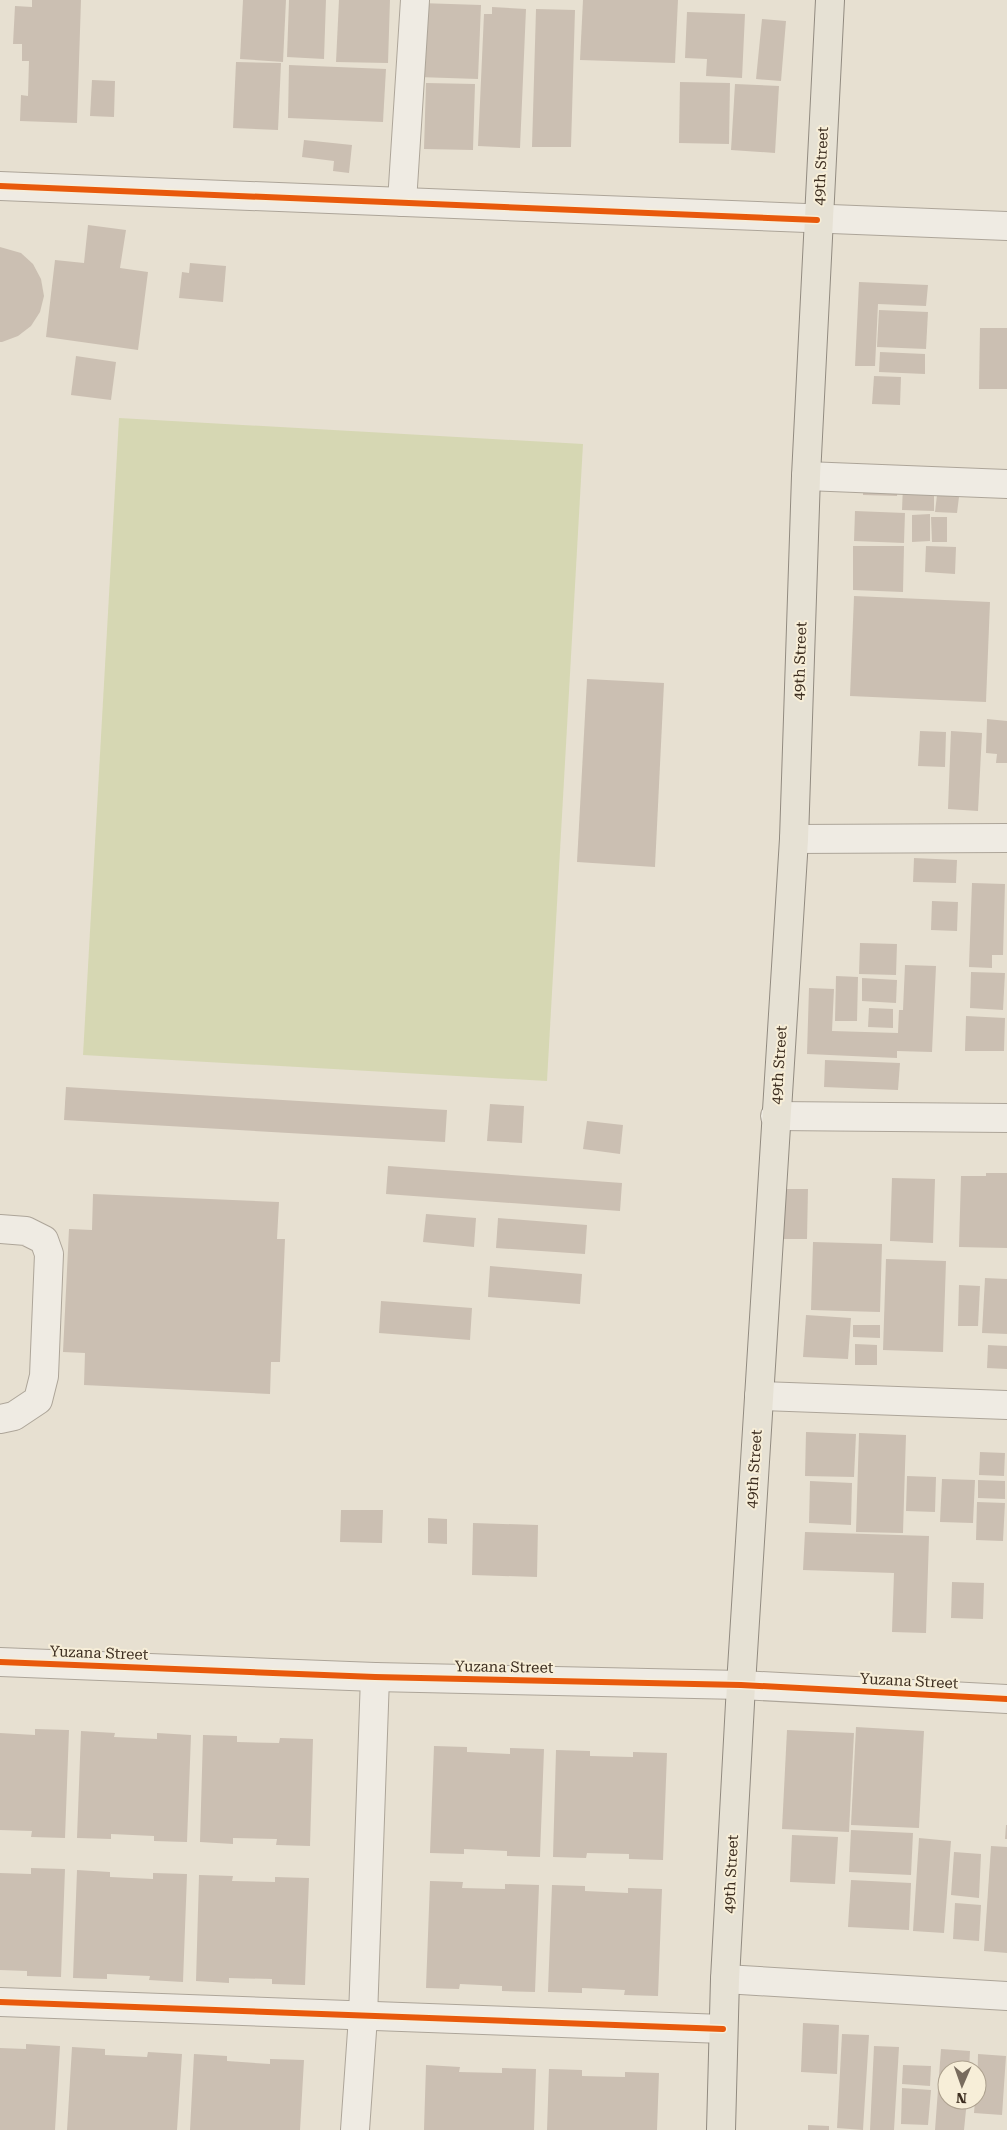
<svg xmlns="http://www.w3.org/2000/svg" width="1007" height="2130" font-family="'Roboto Serif',serif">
  <rect width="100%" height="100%" fill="#e7e0d1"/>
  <path fill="#d6d7b3" d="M 119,418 L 583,444 L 547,1081 L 83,1055 Z"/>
  <g fill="#cbbfb2">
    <path d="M 32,0 L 81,0 L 77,123 L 20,121 L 21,95 L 28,96 L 29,61 L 22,61 L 22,44 L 13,44 L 15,6 L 32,7 Z"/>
    <path d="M 243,0 L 286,0 L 283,62 L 240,59 Z"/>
    <path d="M 289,0 L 326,0 L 324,59 L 287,57 Z"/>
    <path d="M 339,0 L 390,0 L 388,63 L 336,62 Z"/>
    <path d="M 583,0 L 678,0 L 675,63 L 580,60 Z"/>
    <path d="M 420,3 L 481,5 L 478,79 L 418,77 Z"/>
    <path d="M 492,7 L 526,9 L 520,148 L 478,146 L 484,14 L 492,14 Z"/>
    <path d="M 536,9 L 575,10 L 571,147 L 532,147 Z"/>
    <path d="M 687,12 L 745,14 L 742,78 L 706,76 L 707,59 L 685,58 Z"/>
    <path d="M 762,19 L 786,21 L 781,81 L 756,79 Z"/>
    <path d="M 236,62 L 281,63 L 278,130 L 233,128 Z"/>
    <path d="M 289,65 L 386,69 L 383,122 L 288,118 Z"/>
    <path d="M 92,80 L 115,81 L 114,117 L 90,116 Z"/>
    <path d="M 680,82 L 730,83 L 729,144 L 679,143 Z"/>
    <path d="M 426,83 L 475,84 L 473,150 L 424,149 Z"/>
    <path d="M 735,84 L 779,86 L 775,153 L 731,150 Z"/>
    <path d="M 304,140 L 352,145 L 349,173 L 333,171 L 334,161 L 302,157 Z"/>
    <path d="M 88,225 L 126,230 L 120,268 L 148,272 L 138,350 L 46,337 L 55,260 L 84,263 Z"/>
    <path d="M 0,247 L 21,253 L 33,264 L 41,279 L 44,296 L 40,312 L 31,326 L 18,336 L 2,342 L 0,342 Z"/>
    <path d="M 190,263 L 226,266 L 223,302 L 179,298 L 182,272 L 189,273 Z"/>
    <path d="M 859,282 L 928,285 L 926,306 L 878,304 L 875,366 L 855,366 Z"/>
    <path d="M 879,310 L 928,312 L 926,349 L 877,347 Z"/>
    <path d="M 980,328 L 1007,328 L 1007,389 L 979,389 Z"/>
    <path d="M 880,352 L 925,354 L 925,374 L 879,372 Z"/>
    <path d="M 76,356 L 116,362 L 111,400 L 71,395 Z"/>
    <path d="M 874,376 L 901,377 L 900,405 L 872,404 Z"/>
    <path d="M 863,481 L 898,483 L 897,496 L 863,495 Z"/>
    <path d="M 903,485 L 934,486 L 934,511 L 902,510 Z"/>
    <path d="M 937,495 L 959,497 L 957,513 L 935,512 Z"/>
    <path d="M 855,511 L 905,513 L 904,543 L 854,541 Z"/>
    <path d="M 930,514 L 930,541 L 912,542 L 912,515 Z"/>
    <path d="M 931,517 L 947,517 L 947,542 L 932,542 Z"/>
    <path d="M 853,546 L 904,546 L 903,592 L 853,590 Z"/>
    <path d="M 926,546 L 956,547 L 955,574 L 925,572 Z"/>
    <path d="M 854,596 L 990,602 L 986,702 L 850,696 Z"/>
    <path d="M 587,679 L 664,683 L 655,867 L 577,862 Z"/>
    <path d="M 987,719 L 1007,721 L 1007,763 L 996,763 L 997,754 L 986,753 Z"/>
    <path d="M 920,731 L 946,732 L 945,767 L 918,766 Z"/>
    <path d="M 951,731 L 982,733 L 978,811 L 948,809 Z"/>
    <path d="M 914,858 L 957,860 L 956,883 L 913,882 Z"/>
    <path d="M 972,883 L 1005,884 L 1003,955 L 992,955 L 992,968 L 969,967 Z"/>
    <path d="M 932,901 L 958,902 L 957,931 L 931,930 Z"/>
    <path d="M 860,943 L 897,944 L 896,975 L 859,974 Z"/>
    <path d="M 905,965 L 936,966 L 932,1052 L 897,1051 L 897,1058 L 807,1054 L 809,988 L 834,989 L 832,1031 L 898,1033 L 899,1010 L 903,1010 Z"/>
    <path d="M 971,972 L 1005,973 L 1003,1010 L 970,1008 Z"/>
    <path d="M 836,976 L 858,977 L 857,1021 L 835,1021 Z"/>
    <path d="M 862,978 L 897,980 L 896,1003 L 862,1001 Z"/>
    <path d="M 869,1008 L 893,1009 L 893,1028 L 868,1027 Z"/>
    <path d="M 966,1016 L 1005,1018 L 1004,1051 L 965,1051 Z"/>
    <path d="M 825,1060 L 900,1063 L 898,1090 L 824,1087 Z"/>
    <path d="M 66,1087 L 447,1110 L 445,1142 L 64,1120 Z"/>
    <path d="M 490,1104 L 524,1106 L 522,1143 L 487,1141 Z"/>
    <path d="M 587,1121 L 623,1125 L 620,1154 L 583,1149 Z"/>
    <path d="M 388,1166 L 622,1183 L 620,1211 L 386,1194 Z"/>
    <path d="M 986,1173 L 1007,1173 L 1007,1248 L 959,1247 L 961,1176 L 986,1176 Z"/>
    <path d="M 892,1178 L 935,1179 L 933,1243 L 890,1241 Z"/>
    <path d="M 784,1189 L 808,1189 L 807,1239 L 783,1239 Z"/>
    <path d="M 93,1194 L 279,1202 L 277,1239 L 285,1239 L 280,1362 L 271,1362 L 270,1394 L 84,1385 L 85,1353 L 63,1352 L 69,1229 L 92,1230 Z"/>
    <path d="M 426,1214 L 476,1218 L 474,1247 L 423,1242 Z"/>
    <path d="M 498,1218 L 587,1225 L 585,1254 L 496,1248 Z"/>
    <path d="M 813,1242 L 882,1244 L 880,1312 L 811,1310 Z"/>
    <path d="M 886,1259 L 946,1261 L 943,1352 L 883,1350 Z"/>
    <path d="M 490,1266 L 582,1274 L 580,1304 L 488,1297 Z"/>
    <path d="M 985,1278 L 1007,1279 L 1007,1334 L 982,1333 Z"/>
    <path d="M 959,1285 L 980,1286 L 978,1326 L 958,1326 Z"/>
    <path d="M 381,1301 L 472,1308 L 470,1340 L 379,1333 Z"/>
    <path d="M 806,1315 L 851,1318 L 848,1359 L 803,1357 Z"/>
    <path d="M 853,1325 L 880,1325 L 880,1338 L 853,1337 Z"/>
    <path d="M 855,1344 L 877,1345 L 877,1365 L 855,1365 Z"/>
    <path d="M 988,1345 L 1007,1346 L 1007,1369 L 987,1368 Z"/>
    <path d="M 806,1432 L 856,1434 L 854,1477 L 805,1476 Z"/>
    <path d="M 859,1433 L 906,1435 L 903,1533 L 856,1532 Z"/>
    <path d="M 980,1452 L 1005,1453 L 1004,1476 L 979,1475 Z"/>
    <path d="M 907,1476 L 936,1477 L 935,1512 L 906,1511 Z"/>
    <path d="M 942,1479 L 975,1480 L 973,1523 L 940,1522 Z"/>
    <path d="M 978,1480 L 1005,1481 L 1005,1499 L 978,1498 Z"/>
    <path d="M 810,1481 L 852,1483 L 851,1525 L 809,1523 Z"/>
    <path d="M 977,1502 L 1005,1503 L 1003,1541 L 976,1540 Z"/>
    <path d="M 341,1510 L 383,1510 L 382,1543 L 340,1542 Z"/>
    <path d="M 428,1518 L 447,1519 L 447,1544 L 428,1543 Z"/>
    <path d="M 473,1523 L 538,1525 L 537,1577 L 472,1575 Z"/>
    <path d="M 805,1532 L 929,1536 L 926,1633 L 892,1632 L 894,1573 L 803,1570 Z"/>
    <path d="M 952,1582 L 984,1583 L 983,1619 L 951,1618 Z"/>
    <path d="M 856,1727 L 924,1731 L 919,1828 L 851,1825 Z"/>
    <path d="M 35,1729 L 69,1730 L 65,1838 L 31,1837 L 32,1831 L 0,1830 L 0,1733 L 35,1735 Z"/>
    <path d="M 787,1730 L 854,1733 L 849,1832 L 782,1829 Z"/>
    <path d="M 81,1731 L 115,1733 L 114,1737 L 157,1739 L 157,1733 L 191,1735 L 187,1842 L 154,1841 L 154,1836 L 111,1834 L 111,1839 L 77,1838 Z"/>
    <path d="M 203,1735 L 237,1736 L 237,1742 L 279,1743 L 280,1738 L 313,1739 L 310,1846 L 276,1845 L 277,1839 L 233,1838 L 233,1844 L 200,1842 Z"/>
    <path d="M 434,1746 L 467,1747 L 467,1752 L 510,1754 L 510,1748 L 544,1749 L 540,1857 L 507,1856 L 507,1851 L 464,1849 L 464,1854 L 430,1853 Z"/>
    <path d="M 556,1750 L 590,1751 L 590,1756 L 633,1757 L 633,1752 L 667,1753 L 663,1860 L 629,1859 L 629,1854 L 587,1853 L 586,1858 L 553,1857 Z"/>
    <path d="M 1006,1825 L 1007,1825 L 1007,1839 L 1005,1839 Z"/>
    <path d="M 851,1830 L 913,1833 L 911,1875 L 849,1872 Z"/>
    <path d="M 792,1835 L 838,1837 L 835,1884 L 790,1882 Z"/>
    <path d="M 919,1838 L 951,1841 L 944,1933 L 913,1931 Z"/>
    <path d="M 991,1846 L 1007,1847 L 1007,1953 L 984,1951 Z"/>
    <path d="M 954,1852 L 981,1854 L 979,1898 L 951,1895 Z"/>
    <path d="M 31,1868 L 65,1869 L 61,1977 L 27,1976 L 27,1971 L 0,1970 L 0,1873 L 31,1874 Z"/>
    <path d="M 77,1870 L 110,1872 L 110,1877 L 153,1879 L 153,1873 L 187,1874 L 183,1982 L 149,1980 L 150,1976 L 107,1974 L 107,1979 L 73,1978 Z"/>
    <path d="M 199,1875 L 233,1876 L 232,1881 L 275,1882 L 275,1877 L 309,1878 L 305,1985 L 272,1984 L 272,1979 L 229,1978 L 229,1983 L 196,1981 Z"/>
    <path d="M 851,1880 L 911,1883 L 909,1930 L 848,1927 Z"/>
    <path d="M 430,1881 L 463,1882 L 462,1888 L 505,1889 L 505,1884 L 539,1885 L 535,1992 L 502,1991 L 502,1986 L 460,1984 L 459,1989 L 426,1988 Z"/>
    <path d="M 552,1885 L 585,1886 L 585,1891 L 628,1893 L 628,1888 L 662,1889 L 658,1996 L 624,1995 L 625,1990 L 582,1988 L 582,1993 L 548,1992 Z"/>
    <path d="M 955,1903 L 981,1905 L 979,1941 L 953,1939 Z"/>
    <path d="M 803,2023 L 839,2025 L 837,2074 L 801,2072 Z"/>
    <path d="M 842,2034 L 869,2035 L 863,2130 L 837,2128 Z"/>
    <path d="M 26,2044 L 60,2046 L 55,2130 L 0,2130 L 0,2048 L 26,2049 Z"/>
    <path d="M 874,2046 L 899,2047 L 894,2130 L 870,2130 Z"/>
    <path d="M 72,2047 L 105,2049 L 105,2055 L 147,2057 L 148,2052 L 182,2054 L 177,2130 L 67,2130 Z"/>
    <path d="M 941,2049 L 970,2051 L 969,2070 L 947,2070 L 947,2100 L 967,2100 L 964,2130 L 935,2130 Z"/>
    <path d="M 194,2054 L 227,2056 L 227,2061 L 270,2064 L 270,2059 L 304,2060 L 300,2130 L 190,2130 Z"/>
    <path d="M 978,2054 L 1006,2056 L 1002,2115 L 974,2113 L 975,2100 L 977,2100 Z"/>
    <path d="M 426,2065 L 460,2067 L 459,2072 L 502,2073 L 502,2068 L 536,2069 L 534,2130 L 424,2130 Z"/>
    <path d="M 903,2065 L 931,2066 L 930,2086 L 902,2084 Z"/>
    <path d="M 549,2069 L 582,2070 L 582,2076 L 625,2077 L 625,2072 L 659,2073 L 657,2130 L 547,2130 Z"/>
    <path d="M 902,2088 L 931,2090 L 928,2125 L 901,2124 Z"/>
    <path d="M 808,2125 L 829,2126 L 829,2130 L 808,2130 Z"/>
  </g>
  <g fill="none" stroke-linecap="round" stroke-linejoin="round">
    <defs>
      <g id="minor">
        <path d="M 0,186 L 1007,226"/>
        <path d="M 402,202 L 415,0"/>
        <path d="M 806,476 L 1007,484"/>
        <path d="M 794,839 L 1007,838"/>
        <path d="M 775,1116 L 1007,1118"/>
        <path d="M 0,1229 L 26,1231 L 44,1240 L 49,1254 L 44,1376 L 38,1400 L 14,1416 L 0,1419"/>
        <path d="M 759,1396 L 1007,1405"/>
        <path d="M 0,1662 L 375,1677 L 741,1685 L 1007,1699"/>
        <path d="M 725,1979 L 1007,1996"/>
        <path d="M 0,2002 L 723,2029"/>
        <path d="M 355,2130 L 363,2017 L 375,1677"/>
      </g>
      <path id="major" d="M 721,2130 L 725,1979 L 741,1685 L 794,839 L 806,476 L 830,0"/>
    </defs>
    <use href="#minor" stroke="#ada599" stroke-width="30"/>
    <use href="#major" stroke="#928b80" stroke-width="30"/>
    <use href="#minor" stroke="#efebe3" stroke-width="28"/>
    <use href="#major" stroke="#e6e1d4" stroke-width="28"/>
    <defs>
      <g id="cycleway">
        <path d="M 0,186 L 817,220"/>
        <path d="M 0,1662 L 375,1677 L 741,1685 L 1007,1699"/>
        <path d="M 0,2002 L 723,2029"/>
      </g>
    </defs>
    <use href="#cycleway" stroke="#f7eed8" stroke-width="9"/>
    <use href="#cycleway" stroke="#e8590c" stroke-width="6"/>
  </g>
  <g text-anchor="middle" stroke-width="4" stroke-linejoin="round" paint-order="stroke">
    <g font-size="15" fill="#3d2e20" stroke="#f7eed8">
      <text transform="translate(821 166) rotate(-87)" y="5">49th Street</text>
      <text transform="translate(800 661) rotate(-88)" y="5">49th Street</text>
      <text transform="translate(779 1065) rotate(-86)" y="5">49th Street</text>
      <text transform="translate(754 1469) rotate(-86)" y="5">49th Street</text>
      <text transform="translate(99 1653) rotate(2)" y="5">Yuzana Street</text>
      <text transform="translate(504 1667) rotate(1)" y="5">Yuzana Street</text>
      <text transform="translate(909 1681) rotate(3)" y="5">Yuzana Street</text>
      <text transform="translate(731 1874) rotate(-87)" y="5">49th Street</text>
    </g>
  </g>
  <g transform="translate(962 2085) rotate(182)"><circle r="24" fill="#f7eed8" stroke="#ada18e"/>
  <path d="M0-4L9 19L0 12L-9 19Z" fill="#786c5e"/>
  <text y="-8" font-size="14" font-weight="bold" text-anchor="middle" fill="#3d2e20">N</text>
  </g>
</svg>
